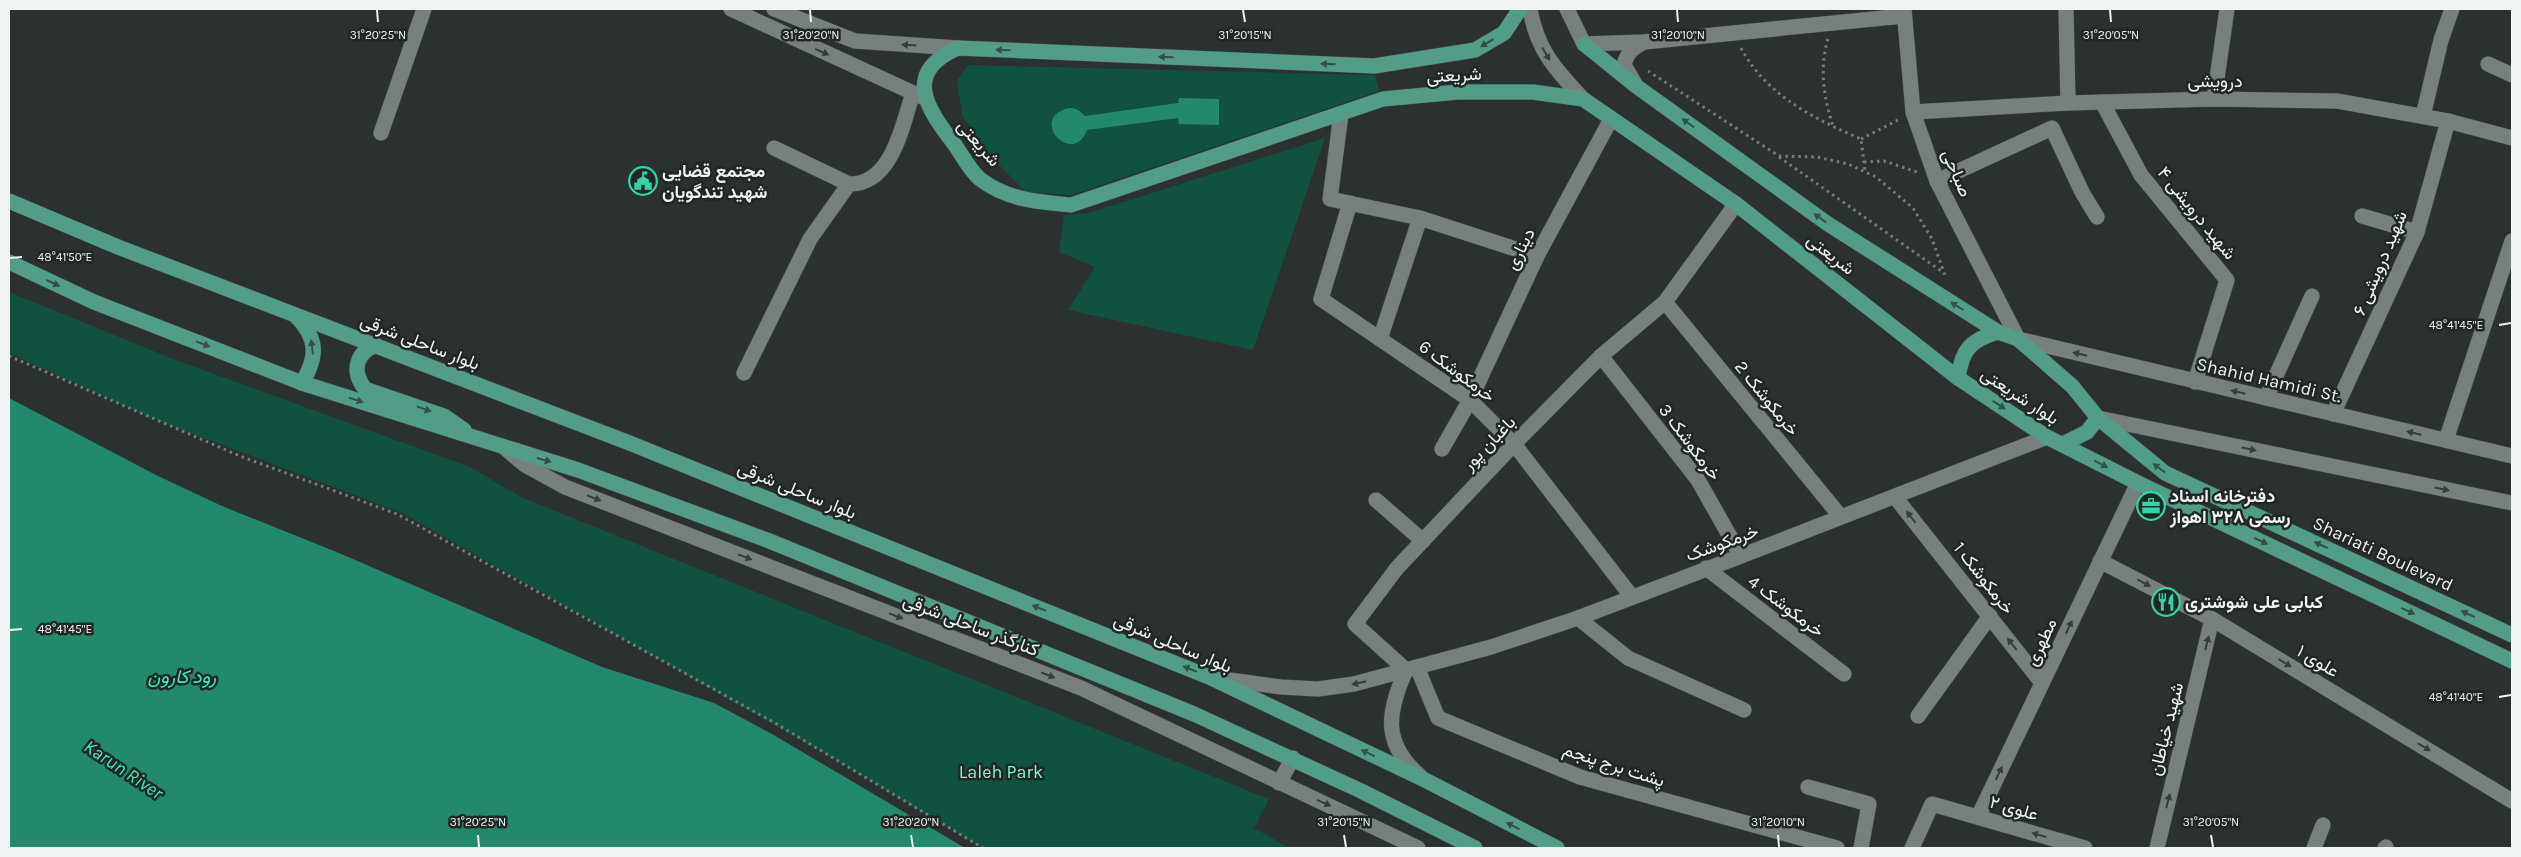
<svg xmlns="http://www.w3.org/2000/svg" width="2521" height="857" font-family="Karla,Vazirmatn,sans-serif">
  <rect width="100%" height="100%" fill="#2a312e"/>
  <g fill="#10513f">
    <path d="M 968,65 L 1375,75 L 1379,91 L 1072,195 L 1026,192 L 988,154 L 962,115 L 957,80 Z"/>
    <path d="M 1325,138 L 1253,350 L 1068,310 L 1095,267 L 1059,252 L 1064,215 L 1089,213 Z"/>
    <path d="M 9,292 L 173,359 L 470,467 L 523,498 L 1269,799 L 1254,828 L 1290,848 L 981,848 L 834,759 L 402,513 L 151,418 L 9,353 Z"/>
  </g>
  <g fill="#23896c">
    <path d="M 1179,98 L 1219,99 L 1219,125 L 1179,124 L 1178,118 L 1087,130 C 1073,167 1030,121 1065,109 C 1073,106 1080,110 1085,116 L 1178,103 Z"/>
    <path d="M 9,398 L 158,476 L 222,506 L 339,553 L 602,667 L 714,703 L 772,734 L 965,848 L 9,848 Z"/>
  </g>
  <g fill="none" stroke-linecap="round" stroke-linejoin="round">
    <defs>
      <g id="minor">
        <path d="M 731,9 L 922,97"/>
        <path d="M 774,9 L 855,41 L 958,48"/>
        <path d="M 1530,9 C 1537,50 1555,69 1583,99"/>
        <path d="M 1567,9 L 1584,44 L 1644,42 L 1903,16"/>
        <path d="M 1904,9 L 1913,112 L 1937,181 L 2018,339 L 2512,456"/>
        <path d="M 2066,9 L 2068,103"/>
        <path d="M 2488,64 L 2512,75"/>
        <path d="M 1635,84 L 1624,65 C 1627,52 1633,48 1644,42"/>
        <path d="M 2214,99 L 2227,9"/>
        <path d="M 2102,102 L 2141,175 L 2227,280 L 2195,382"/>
        <path d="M 1913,112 L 2068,103 L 2214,99 L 2337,101 L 2448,121 L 2512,138"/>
        <path d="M 1341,114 L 1330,199 L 1420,218 L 1537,256"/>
        <path d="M 2423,116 L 2441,40 L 2452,9"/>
        <path d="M 381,133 L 424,9"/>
        <path d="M 774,148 L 849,184"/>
        <path d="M 1937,181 L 2052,128 L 2082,192 L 2097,217"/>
        <path d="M 1350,203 L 1321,299 L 1470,400 L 1514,444 L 1632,597"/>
        <path d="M 2362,216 L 2417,232"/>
        <path d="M 1665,302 L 1841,517"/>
        <path d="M 1380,339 L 1420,218"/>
        <path d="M 1601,356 L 1698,480 L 1741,556"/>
        <path d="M 744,373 L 810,239 L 849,184 C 892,185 902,126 913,93"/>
        <path d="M 2266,398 L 2312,296"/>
        <path d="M 2333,414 L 2417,232 L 2448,121"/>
        <path d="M 2098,418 L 2512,503"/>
        <path d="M 2446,440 L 2512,241"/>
        <path d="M 506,449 L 525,465 L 565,487 L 1081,688 L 1418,848"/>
        <path d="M 1442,449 L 1470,400 L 1537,256 L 1611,119"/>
        <path d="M 1895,497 L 2042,683"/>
        <path d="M 1376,500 L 1423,541"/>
        <path d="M 2100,561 L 2212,619 L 2512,801"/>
        <path d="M 1706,568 L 1844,674"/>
        <path d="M 1578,618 L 1628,658 L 1744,710"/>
        <path d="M 1417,667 L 1438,718 L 1580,777 L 1837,848"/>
        <path d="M 1406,670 L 1355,624 L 1397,568 L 1514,444 L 1601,356 L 1665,302 L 1736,204"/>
        <path d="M 1406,670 C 1387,713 1382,743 1420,776"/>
        <path d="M 1215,678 L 1281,687 L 1318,689 L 1354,684 L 1491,647 L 1578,618 L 1741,556 L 2047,437"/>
        <path d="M 1918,716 L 1990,616"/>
        <path d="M 1279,783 L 1293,758"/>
        <path d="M 1808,787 L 1869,804 L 1861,848"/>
        <path d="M 1978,817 L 2138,483"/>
        <path d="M 1912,848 L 1932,804 L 2085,848"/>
        <path d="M 2157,848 L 2212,619"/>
        <path d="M 2314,848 L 2323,825"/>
        <path d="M 2385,848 L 2386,847"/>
      </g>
      <g id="major">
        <path d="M 1520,9 L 1504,33 L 1475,50 L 1374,66 L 958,48 C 901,73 928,110 955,145 C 962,155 970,171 980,179 C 1007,200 1038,202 1071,205 L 1383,99 L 1458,92 L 1533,92 L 1583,99 L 1736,204 L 1958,378 L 2047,437 L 2138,483 L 2512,661"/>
        <path d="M 1584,44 L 1636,86 L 1828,224 L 1998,332 L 2018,339 L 2072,386 L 2098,418 L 2165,473 L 2512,635"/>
        <path d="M 9,201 L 118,247 L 627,442 L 1209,677 L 1425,780 L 1557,848"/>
        <path d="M 9,262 L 94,302 L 302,383 L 578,470 L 767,540 L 1194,714 L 1359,790 L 1475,848"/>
        <path d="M 296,316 C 318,339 318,356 302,383"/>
        <path d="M 376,345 C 356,353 351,371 365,389 L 444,416 L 464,430"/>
        <path d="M 1958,378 C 1962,350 1970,340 1998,332"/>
        <path d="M 2063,444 L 2087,432 L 2098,418"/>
      </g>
    </defs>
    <use href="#minor" stroke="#484e4b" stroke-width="16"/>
    <use href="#major" stroke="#484e4b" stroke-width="16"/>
    <g stroke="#767c79" stroke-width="3" stroke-dasharray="2.5 4" stroke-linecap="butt">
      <path d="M 1828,39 C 1819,69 1824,98 1833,126"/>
      <path d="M 1741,48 C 1767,96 1813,118 1861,139 L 1865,171"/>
      <path d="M 1648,71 L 1779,156 L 1817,157 L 1848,164 L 1876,177 L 1913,208 L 1932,239 L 1946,278"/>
      <path d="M 1861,139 L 1898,120"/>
      <path d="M 1779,157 L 1944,273"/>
      <path d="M 1864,162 L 1884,161 L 1917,172"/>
      <path d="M 9,356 L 240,456 L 397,514 L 775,723 L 983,848"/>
    </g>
    <use href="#minor" stroke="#78807d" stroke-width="15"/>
    <use href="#major" stroke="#529d87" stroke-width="15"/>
  </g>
  <defs><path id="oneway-solid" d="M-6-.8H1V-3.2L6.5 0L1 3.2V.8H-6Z" transform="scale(1.25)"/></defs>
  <g fill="#325047">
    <use href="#oneway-solid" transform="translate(1487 43) rotate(149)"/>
    <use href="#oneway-solid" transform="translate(1003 50) rotate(-178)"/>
    <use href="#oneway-solid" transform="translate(1166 57) rotate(-178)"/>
    <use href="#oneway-solid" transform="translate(1328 64) rotate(-178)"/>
    <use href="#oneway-solid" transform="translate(1688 123) rotate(-144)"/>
    <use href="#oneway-solid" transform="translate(1820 218) rotate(-144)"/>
    <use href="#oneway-solid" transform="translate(53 283) rotate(25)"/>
    <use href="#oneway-solid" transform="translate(1957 306) rotate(-148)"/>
    <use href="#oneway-solid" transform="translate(203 344) rotate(21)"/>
    <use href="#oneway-solid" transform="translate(312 347) rotate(-97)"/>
    <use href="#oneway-solid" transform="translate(356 400) rotate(18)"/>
    <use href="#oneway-solid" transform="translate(1999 405) rotate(33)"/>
    <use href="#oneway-solid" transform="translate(424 409) rotate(19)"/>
    <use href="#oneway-solid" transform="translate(544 460) rotate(16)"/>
    <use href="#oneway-solid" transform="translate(2101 464) rotate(27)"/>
    <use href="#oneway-solid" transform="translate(2159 468) rotate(-144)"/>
    <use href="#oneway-solid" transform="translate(2261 541) rotate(25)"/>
    <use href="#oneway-solid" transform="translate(2321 545) rotate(-155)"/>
    <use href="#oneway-solid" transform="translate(1039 608) rotate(-158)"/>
    <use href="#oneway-solid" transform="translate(2408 611) rotate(25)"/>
    <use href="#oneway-solid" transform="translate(2468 614) rotate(-155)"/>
    <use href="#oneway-solid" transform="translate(1190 669) rotate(-158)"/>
    <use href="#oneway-solid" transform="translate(1368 753) rotate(-154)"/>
    <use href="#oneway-solid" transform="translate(1513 826) rotate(-153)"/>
  </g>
  <g fill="#373d3a">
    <use href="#oneway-solid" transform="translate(909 45) rotate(-176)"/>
    <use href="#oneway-solid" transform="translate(822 52) rotate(24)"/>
    <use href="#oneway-solid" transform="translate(1546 54) rotate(59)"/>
    <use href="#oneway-solid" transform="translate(2080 354) rotate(-167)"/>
    <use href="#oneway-solid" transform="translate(2238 392) rotate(-167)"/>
    <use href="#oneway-solid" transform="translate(2414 433) rotate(-167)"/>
    <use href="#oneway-solid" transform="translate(2249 449) rotate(12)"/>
    <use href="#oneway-solid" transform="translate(2442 489) rotate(12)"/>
    <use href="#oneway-solid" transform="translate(594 498) rotate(21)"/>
    <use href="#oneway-solid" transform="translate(1911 517) rotate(-128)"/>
    <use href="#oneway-solid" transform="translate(745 557) rotate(21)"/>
    <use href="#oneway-solid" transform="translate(2144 583) rotate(28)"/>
    <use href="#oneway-solid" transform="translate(896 616) rotate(21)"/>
    <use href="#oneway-solid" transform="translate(2069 627) rotate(-65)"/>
    <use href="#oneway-solid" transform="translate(2207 643) rotate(-76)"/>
    <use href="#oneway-solid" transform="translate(2012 644) rotate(-128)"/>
    <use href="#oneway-solid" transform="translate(2285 663) rotate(31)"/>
    <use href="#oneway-solid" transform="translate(1048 675) rotate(21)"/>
    <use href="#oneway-solid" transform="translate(1359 683) rotate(167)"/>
    <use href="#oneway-solid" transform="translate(2424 747) rotate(31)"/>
    <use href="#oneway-solid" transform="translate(1999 773) rotate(-65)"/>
    <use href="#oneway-solid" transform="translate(2168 801) rotate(-76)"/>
    <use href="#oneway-solid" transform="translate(1324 803) rotate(24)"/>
    <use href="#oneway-solid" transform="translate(2039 835) rotate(-164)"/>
  </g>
  <path fill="none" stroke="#f0f4f2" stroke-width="2" d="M 377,10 L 378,22M 810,10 L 811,22M 1243,10 L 1245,22M 1677,10 L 1678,22M 2110,10 L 2111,22M 10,258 L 22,257M 2499,325 L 2511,323M 10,630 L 22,629M 2499,697 L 2511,695M 478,835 L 479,847M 911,835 L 913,847M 1344,835 L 1346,847M 1778,835 L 1779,847M 2211,835 L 2213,847"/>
  <defs>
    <symbol id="civic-ring" viewBox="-11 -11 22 22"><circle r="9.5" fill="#212724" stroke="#34d4a8" stroke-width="1.5"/><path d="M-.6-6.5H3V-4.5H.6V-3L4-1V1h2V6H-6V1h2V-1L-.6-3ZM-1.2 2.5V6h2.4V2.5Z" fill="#34d4a8"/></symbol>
    <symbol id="office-ring" viewBox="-11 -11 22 22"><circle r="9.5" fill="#212724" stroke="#34d4a8" stroke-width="1.5"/><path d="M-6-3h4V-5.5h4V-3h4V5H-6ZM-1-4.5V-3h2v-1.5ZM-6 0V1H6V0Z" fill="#34d4a8"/></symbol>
    <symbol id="restaurant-ring" viewBox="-11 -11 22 22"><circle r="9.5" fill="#212724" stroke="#34d4a8" stroke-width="1.5"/><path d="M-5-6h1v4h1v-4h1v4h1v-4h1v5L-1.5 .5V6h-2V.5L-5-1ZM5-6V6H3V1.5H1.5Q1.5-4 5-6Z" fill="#34d4a8"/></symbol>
  </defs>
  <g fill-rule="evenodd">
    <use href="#civic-ring" x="627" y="165" width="32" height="32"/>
    <use href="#office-ring" x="2135" y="490" width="32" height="32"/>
    <use href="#restaurant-ring" x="2150" y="586" width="32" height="32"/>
  </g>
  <g text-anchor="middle" stroke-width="5" stroke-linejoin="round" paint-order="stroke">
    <g font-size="18" fill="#f0f4f2" stroke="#212724">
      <text transform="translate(1454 75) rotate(-3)" y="6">شریعتی</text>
      <text x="2215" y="87">درویشی</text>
      <text transform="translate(979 143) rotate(49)" y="6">شریعتی</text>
      <text transform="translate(1957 173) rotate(67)" y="6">صباحی</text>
      <text transform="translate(2197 213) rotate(51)" y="6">شهید درویشی ۴</text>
      <text transform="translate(1520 249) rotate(-63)" y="6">دیناری</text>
      <text transform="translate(1831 254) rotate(38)" y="6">شریعتی</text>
      <text transform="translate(2380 263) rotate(-67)" y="6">شهید درویشی ۶</text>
      <text transform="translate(420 342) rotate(21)" y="6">بلوار ساحلی شرقی</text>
      <text transform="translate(1457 371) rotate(37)" y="6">خرمکوشک 6</text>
      <text transform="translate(2269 380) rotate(13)" y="6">Shahid Hamidi St.</text>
      <text transform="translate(2020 396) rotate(33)" y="6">بلوار شریعتی</text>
      <text transform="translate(1767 398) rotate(51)" y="6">خرمکوشک 2</text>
      <text transform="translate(1690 442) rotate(53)" y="6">خرمکوشک 3</text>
      <text transform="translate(1489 443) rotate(-46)" y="6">باغبان پور</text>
      <text transform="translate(797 490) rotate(22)" y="6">بلوار ساحلی شرقی</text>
      <text transform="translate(1722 543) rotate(-20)" y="6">خرمکوشک</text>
      <text transform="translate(2383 554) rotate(25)" y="6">Shariati Boulevard</text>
      <text transform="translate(1984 578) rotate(52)" y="6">خرمکوشک 1</text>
      <text transform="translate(1786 606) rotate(37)" y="6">خرمکوشک 4</text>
      <text transform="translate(971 625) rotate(21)" y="6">کنارگذر ساحلی شرقی</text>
      <text transform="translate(2041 642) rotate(-65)" y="6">مطهری</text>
      <text transform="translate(1173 643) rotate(23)" y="6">بلوار ساحلی شرقی</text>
      <text transform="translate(2318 661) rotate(31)" y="6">علوی ۱</text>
      <text transform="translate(2166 729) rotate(-76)" y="6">شهید خیاطان</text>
      <text transform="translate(1614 765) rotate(18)" y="6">پشت برج پنجم</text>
      <text transform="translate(2014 808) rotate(16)" y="6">علوی ۲</text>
    </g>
    <g font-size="18" font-weight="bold" fill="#f0f4f2" stroke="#212724" text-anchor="start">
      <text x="662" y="177">مجتمع قضایی<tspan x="662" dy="21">شهید تندگویان</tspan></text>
      <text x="2170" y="502">دفترخانه اسناد<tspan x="2170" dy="21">رسمی ۳۲۸ اهواز</tspan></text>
      <text x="2185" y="608">کبابی علی شوشتری</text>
    </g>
    <g font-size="18" fill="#7ff9d0" stroke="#212724">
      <text x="1001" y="778">Laleh Park</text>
    </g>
    <g font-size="19" font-style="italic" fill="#3beebc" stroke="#212724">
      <text x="182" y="683">رود کارون</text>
      <text transform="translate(124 769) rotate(34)" y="7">Karun River</text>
    </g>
  </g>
  <g font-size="12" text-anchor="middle" fill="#f0f4f2" stroke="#212724" stroke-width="5" stroke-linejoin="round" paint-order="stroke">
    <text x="378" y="39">31°20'25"N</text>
    <text x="811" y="39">31°20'20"N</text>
    <text x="1245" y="39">31°20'15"N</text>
    <text x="1678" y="39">31°20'10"N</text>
    <text x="2111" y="39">31°20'05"N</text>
    <text x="65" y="261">48°41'50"E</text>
    <text x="2456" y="329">48°41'45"E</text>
    <text x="65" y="633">48°41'45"E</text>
    <text x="2456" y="701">48°41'40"E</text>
    <text x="478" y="826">31°20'25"N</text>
    <text x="911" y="826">31°20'20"N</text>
    <text x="1344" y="826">31°20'15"N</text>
    <text x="1778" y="826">31°20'10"N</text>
    <text x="2211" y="826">31°20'05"N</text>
  </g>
  <rect width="2521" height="857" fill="none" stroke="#f0f4f2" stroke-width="20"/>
</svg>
